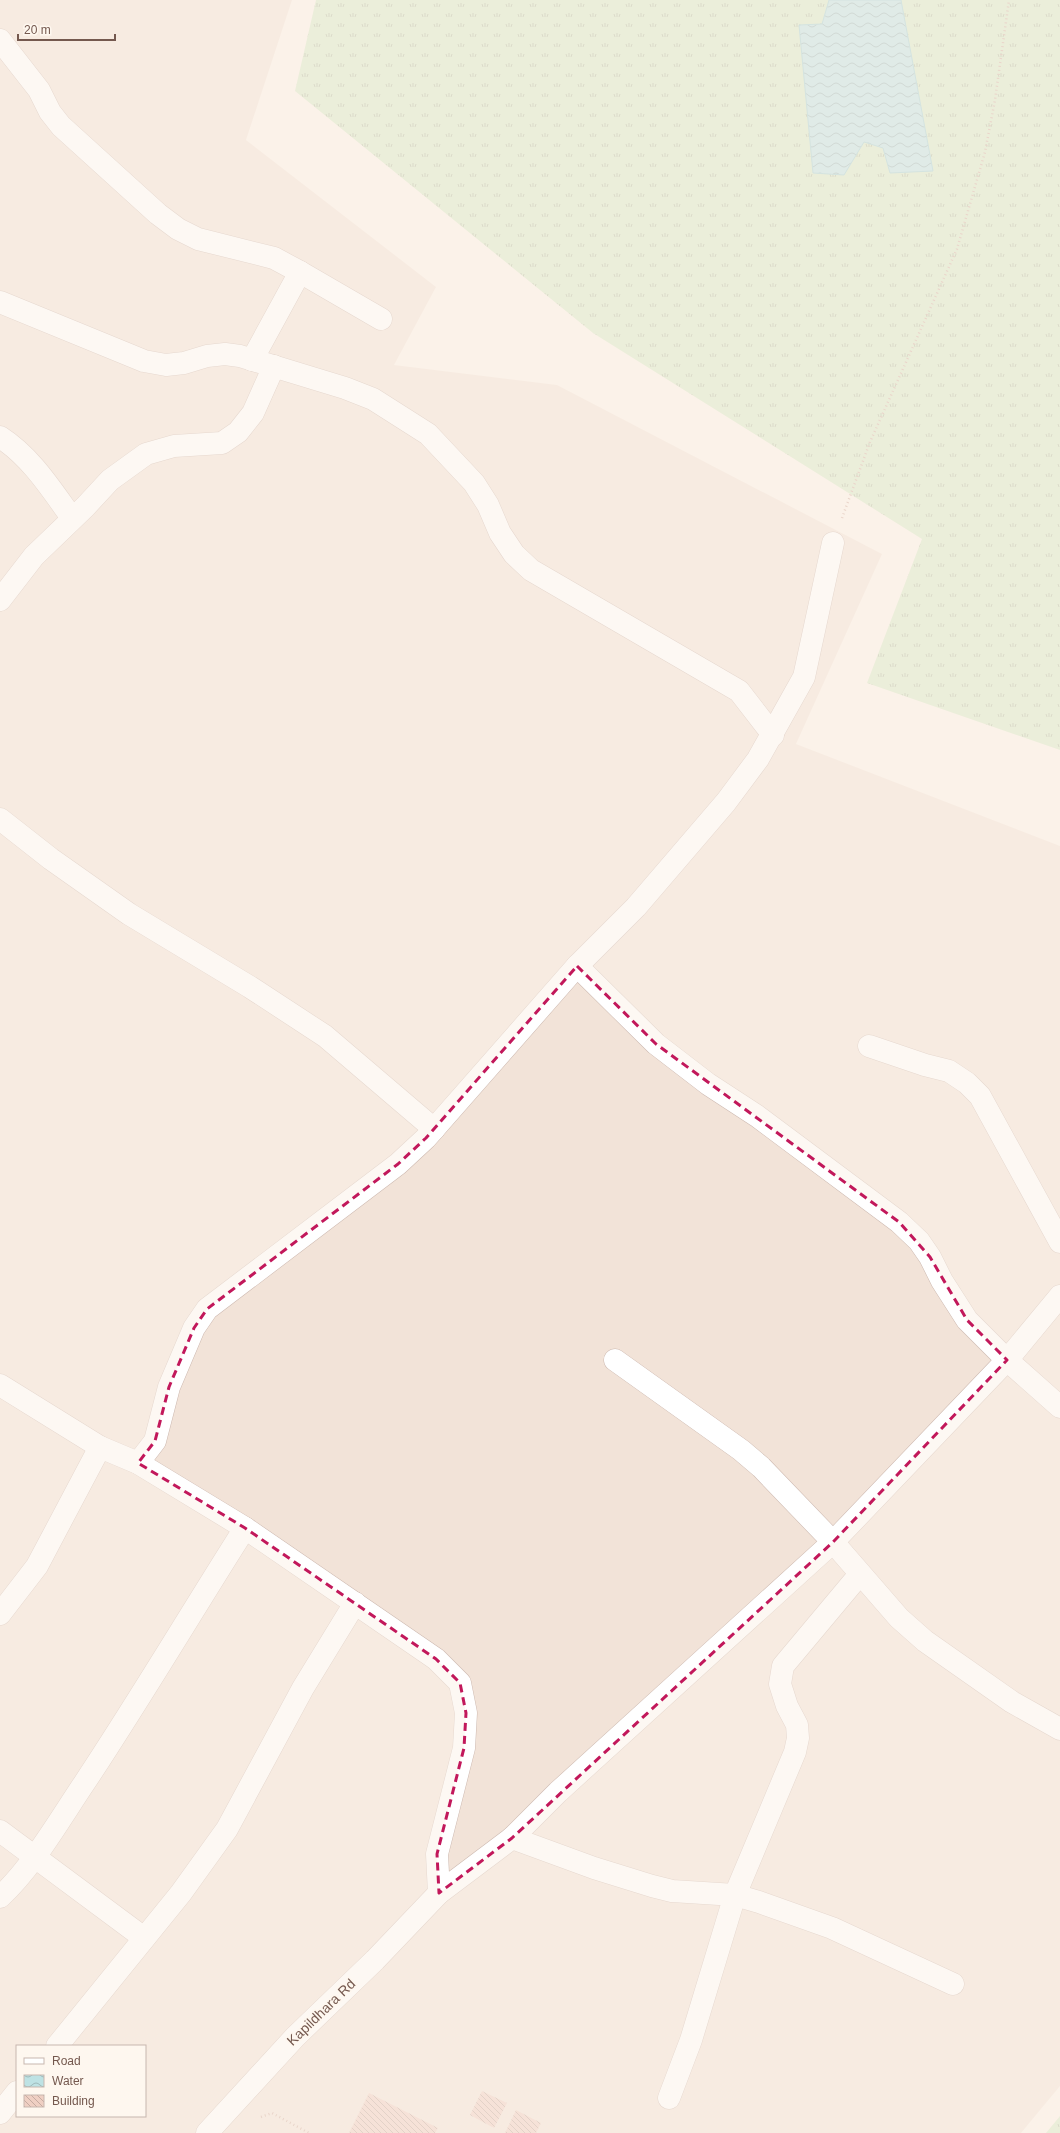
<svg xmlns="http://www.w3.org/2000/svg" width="1060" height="2133" font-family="Arial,sans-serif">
  <defs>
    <pattern id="grass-tufts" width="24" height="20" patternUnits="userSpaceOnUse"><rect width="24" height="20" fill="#d8e8c8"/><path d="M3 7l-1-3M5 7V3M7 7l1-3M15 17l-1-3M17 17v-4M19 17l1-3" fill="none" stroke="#b4bfa5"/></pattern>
    <pattern id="water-waves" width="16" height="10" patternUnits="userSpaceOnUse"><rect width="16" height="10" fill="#bee2e4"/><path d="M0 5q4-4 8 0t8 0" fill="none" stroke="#9fbabb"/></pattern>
    <pattern id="building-back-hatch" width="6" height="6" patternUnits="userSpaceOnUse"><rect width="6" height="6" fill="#efcfc3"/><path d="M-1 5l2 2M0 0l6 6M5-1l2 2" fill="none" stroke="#c6aba1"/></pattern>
  </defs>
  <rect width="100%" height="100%" fill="#fbf2e9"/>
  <path fill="#f2e3d8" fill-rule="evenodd" d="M 0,0 L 292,0 L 246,140 L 436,287 L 394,365 L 557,385 L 882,554 L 796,744 L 1060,846 L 1060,2086 L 1021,2133 L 0,2133 ZM 17,2046 L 145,2046 L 145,2116 L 17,2116 Z"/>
  <g fill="url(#grass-tufts)">
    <path d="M 316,0 L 1060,0 L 1060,750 L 867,683 L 922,539 L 593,333 L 295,91 Z"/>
    <path d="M 1060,2116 L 1060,2133 L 1046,2133 Z"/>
  </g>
  <path fill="url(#water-waves)" stroke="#a5d2d5" d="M 829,0 L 901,0 L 933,171 L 890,173 L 883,148 L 864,142 L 844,175 L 813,173 L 799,25 L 822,24 Z"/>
  <g fill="url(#building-back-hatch)">
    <path d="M 482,2091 L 507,2103 L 494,2128 L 470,2115 Z"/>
    <path d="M 369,2093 L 438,2128 L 435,2133 L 349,2133 Z"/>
    <path d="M 516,2110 L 541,2123 L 536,2133 L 505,2133 Z"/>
  </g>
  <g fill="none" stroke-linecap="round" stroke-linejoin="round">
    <defs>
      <g id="minor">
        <path d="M 0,40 L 39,90 L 50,112 L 61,126 L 158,214 L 178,229 L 198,239 L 274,258 L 300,272 L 381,319"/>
        <path d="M 0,302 L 144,361 L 166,365 L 184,363 L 207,356 L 225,354 L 240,356 L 345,388 L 373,399 L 428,434 L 474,483 L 488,505 L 500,533 L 514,554 L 531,570 L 739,691 L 773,735"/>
        <path d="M 252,360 L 300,272"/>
        <path d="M 0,437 C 31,457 51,489 72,518"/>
        <path d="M 0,600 L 34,556 L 85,507 L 110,480 L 146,454 L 174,446 L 222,443 L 238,432 L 253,413 L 274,366"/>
        <path d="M 0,819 L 51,859 L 129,914 L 250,987 L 325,1036 L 434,1129"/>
        <path d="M 577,966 L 656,1044 L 708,1084 L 757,1116 L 899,1222 L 919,1241 L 930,1257 L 942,1281 L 967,1320 L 1007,1360 L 1060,1407"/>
        <path d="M 869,1046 L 925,1065 L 949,1071 L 967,1083 L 980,1096 L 1060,1242"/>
        <path d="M 615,1360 L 741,1450 L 761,1467 L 833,1542 L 899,1618 L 925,1641 L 1012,1702 L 1060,1729"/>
        <path d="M 0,1385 L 100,1447 L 138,1463 L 245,1528 C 191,1613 140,1699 85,1782 C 60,1819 32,1868 0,1897"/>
        <path d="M 138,1463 L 155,1441 L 169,1387 L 194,1328 L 207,1309 L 398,1164 L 426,1138 L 577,966 L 636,907 L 726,802 L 758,759 L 804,677 L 833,543"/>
        <path d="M 245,1528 L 436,1659 L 460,1683 L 466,1713 L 464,1748 L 437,1854 L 439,1893 L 512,1838 L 558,1792 L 833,1542 L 1007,1360 L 1060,1296"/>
        <path d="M 0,1614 L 37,1566 L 100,1447"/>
        <path d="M 0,1831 L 144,1938"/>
        <path d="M 512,1838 L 594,1868 L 652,1886 L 672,1891 L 735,1895 L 759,1902 L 832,1928 L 953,1984"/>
        <path d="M 57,2046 L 181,1893 L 227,1829 L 303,1688 L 355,1603"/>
        <path d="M 669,2098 L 691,2040 L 735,1895 L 795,1752 L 798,1738 L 797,1725 L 787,1706 L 780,1684 L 783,1666 L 860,1574"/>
        <path d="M 0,2113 L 17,2092"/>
        <path d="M 207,2133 L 295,2037 L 375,1960 L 439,1893"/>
      </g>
    </defs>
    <use href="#minor" stroke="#cdb9b0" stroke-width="23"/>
    <g stroke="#d4b2a5" stroke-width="2.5" stroke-dasharray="1 3" stroke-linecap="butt">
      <path d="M 842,518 L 870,442 L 957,249 L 985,152 L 995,100 L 1009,0"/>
      <path d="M 261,2117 L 272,2113 L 309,2133"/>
    </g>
    <use href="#minor" stroke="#fff" stroke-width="22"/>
  </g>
  <path d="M0 0H1060V2133H0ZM 577,966 L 656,1044 L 899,1222 L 930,1257 L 967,1320 L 1007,1360 L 833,1542 L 512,1838 L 439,1893 L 437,1854 L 464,1748 L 466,1713 L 460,1683 L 436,1659 L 245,1528 L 138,1463 L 155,1441 L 169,1387 L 194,1328 L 207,1309 L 398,1164 L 426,1138 Z" fill="#fbf2e9" fill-opacity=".55" fill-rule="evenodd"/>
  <path fill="none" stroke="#c2185b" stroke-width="3" stroke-dasharray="8 5" stroke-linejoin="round" d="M 577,966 L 656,1044 L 899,1222 L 930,1257 L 967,1320 L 1007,1360 L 833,1542 L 512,1838 L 439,1893 L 437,1854 L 464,1748 L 466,1713 L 460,1683 L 436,1659 L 245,1528 L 138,1463 L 155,1441 L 169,1387 L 194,1328 L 207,1309 L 398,1164 L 426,1138 Z"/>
  <g text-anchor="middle" stroke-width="3.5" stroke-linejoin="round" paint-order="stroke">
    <g font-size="14" fill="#74584e" stroke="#fef7ef">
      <text transform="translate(321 2012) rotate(-44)" y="5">Kapildhara Rd</text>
    </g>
  </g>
  <rect x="16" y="2045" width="130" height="72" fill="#fef7ef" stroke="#c7b7af"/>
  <rect x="24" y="2058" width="20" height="6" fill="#ffffff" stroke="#c7b7af"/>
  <text x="52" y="2065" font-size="12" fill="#74584e">Road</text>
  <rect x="24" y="2075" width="20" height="12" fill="url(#water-waves)" stroke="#c7b7af"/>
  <text x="52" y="2085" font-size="12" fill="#74584e">Water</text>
  <rect x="24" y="2095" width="20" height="12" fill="url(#building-back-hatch)" stroke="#c7b7af"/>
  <text x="52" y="2105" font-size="12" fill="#74584e">Building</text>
  <path d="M18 34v6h97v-6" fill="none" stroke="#74584e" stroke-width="2"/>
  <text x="24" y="34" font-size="12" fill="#74584e" stroke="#fef7ef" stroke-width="3" paint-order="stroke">20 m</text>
</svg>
